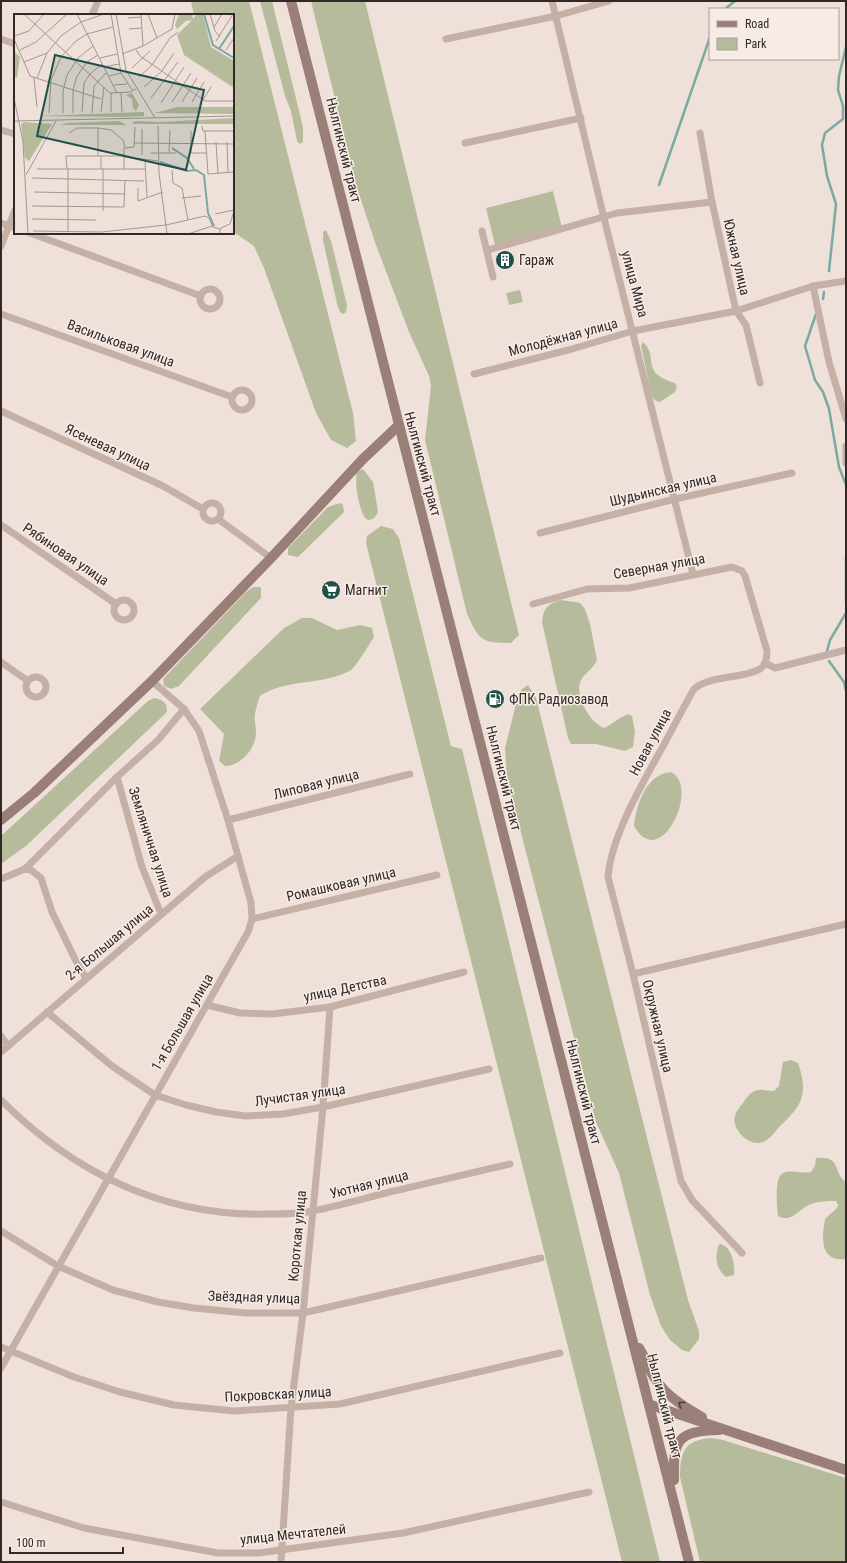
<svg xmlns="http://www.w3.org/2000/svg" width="847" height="1563" font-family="'Roboto Condensed',sans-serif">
  <rect width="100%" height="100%" fill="#efe1d9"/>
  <g fill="#b6bc9b">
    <path d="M 191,1 L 249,1 L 353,413 L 356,441 L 347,448 L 331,440 L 316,413 L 264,268 L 254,246 L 235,233 L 233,229 L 233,15 L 194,15 Z"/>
    <path d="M 260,1 L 272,1 L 303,127 L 303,142 L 300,144 L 297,141 L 291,111 L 285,96 Z"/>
    <path d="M 311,1 L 365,1 L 519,635 L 511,643 C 481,643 479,640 467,614 L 425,440 L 431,386 L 429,376 L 409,332 L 376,245 L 356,185 Z"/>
    <path d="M 553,191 L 562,228 L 495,245 L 486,208 Z"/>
    <path d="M 326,230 L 331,241 L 347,305 L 346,312 L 343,314 L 340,312 L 337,304 L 323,240 L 323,232 Z"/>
    <path d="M 520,290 L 523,302 L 509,305 L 506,293 Z"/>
    <path d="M 643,342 C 660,358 639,372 675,383 L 677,387 L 675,392 L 660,402 L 656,401 L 652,397 L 641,346 Z"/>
    <path d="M 363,469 L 373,482 L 378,511 C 377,516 373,520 368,520 C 359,516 354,481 357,472 Z"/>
    <path d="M 340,503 L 343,505 L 344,512 L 298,557 L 288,555 L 288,548 L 328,507 Z"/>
    <path d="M 381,526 L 393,529 L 399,538 L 451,746 L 462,749 L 660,1562 L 622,1562 L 366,543 L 367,536 Z"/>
    <path d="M 253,587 L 261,587 L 261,598 L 179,686 L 171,689 L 164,686 L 163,679 L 246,592 Z"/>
    <path d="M 561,600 L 580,603 L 585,609 L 590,624 L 597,660 C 594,668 585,673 581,680 C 574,695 590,723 604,728 C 613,724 619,717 629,714 L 632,716 L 635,732 L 633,747 L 625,751 L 596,744 L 571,744 L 568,738 L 542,622 C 543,609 548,603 561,600 Z"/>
    <path d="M 302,618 L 312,618 L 337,630 L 360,625 L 372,628 L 374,637 C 370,643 355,668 351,670 C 324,686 287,678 260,696 C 258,702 256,708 255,714 C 254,720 256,727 256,733 C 256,748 241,766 225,766 L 219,761 L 224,734 L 200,709 L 284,628 Z"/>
    <path d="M 528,685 L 536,698 L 688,1300 L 699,1331 L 699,1339 L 689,1352 L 682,1350 L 670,1340 L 661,1326 L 650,1295 L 619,1173 L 596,1122 L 507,779 L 505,748 L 518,696 L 522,689 Z"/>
    <path d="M 154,698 C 164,700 167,703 167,712 L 27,845 L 1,864 L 1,836 L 148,701 Z"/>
    <path d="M 671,772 C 701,787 660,873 634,826 C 636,805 646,774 671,772 Z"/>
    <path d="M 791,1060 L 798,1063 C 809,1094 802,1106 779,1127 C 775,1132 769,1140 763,1142 C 750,1147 731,1130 735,1116 C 736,1111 740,1107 743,1103 C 753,1088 756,1089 774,1091 L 779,1086 L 783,1062 Z"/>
    <path d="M 816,1158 C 842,1155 832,1172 846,1182 L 846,1259 C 819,1262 822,1237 825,1219 L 837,1208 L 838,1205 L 836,1201 C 828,1201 819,1201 811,1204 C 799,1208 792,1224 778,1216 C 777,1208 774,1177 783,1173 C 791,1169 802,1174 811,1172 L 815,1166 Z"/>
    <path d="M 719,1244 C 732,1245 735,1265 734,1275 L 726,1277 C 715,1268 715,1256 719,1244 Z"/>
    <path d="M 711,1438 L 723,1440 L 846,1478 L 846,1562 L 700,1562 L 680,1477 C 680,1452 684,1440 711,1438 Z"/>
  </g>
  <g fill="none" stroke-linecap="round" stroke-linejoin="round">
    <g stroke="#7ba9a3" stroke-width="2.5">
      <path d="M 725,9 L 735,1"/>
      <path d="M 659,185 L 710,37"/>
      <path d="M 829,271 L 836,204 L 827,176 L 822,145 L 825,133 L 843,119 L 843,106 L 838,90 L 839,76 L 846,47"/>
      <path d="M 823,299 L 824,292"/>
      <path d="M 816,314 L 805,346 L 815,380 L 823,392 L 829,409 L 839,467 L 846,485"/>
      <path d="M 846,557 L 846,602"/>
      <path d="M 827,651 L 830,640 L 846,613"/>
      <path d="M 829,661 L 844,682 L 846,691"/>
    </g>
    <g stroke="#c5b0a7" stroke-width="7">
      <path d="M 552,1 L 604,218 L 693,574"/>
      <path d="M 92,15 L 98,1"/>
      <path d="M 1,39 L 15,44"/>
      <path d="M 446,39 L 556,16 L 609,1"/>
      <path d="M 1,130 L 15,134"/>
      <path d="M 700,133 L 712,202 L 736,311 L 746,325 L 760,383"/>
      <path d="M 465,143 L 581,118"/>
      <path d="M 1,223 L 15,228"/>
      <path d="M 482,231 L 493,277"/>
      <path d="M 30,233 L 201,296"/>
      <path d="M 1,246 L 15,210"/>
      <path d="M 488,250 L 617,213 L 712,202"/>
      <path d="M 813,286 L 829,362 L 846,419"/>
      <circle cx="210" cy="299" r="10"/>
      <path d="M 1,314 L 232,397"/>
      <path d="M 474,374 L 572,349 L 633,331 L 736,311 L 813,286 L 846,281"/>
      <circle cx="242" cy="400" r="10"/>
      <path d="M 1,411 L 163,486 L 203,509"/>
      <path d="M 846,446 L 846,463"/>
      <circle cx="212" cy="512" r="9"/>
      <path d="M 218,519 L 271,558"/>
      <path d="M 1,525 L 116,604"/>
      <path d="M 540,533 L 675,499 L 792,473"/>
      <circle cx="124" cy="610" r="10"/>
      <path d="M 533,604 L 587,589 L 629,588 L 732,567 L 742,571 L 745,576 L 767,651 C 767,658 765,667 758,670 C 740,679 711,675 694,689 C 683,708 673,728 662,748 C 642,784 611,837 608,877 L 633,974"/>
      <path d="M 1,662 L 28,681"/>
      <path d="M 765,663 L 775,668 L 846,650"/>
      <circle cx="36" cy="687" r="10"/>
      <path d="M 117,777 L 142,867 L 161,914"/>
      <path d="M 228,820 L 410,774"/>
      <path d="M 25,869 L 31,870 L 41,878 L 52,912 L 76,961 L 86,978"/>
      <path d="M 1,879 L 25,869 L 117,777 L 158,740 L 184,709"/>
      <path d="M 252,919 L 437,875"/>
      <path d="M 207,1005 L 240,1013 L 272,1014 L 330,1007 L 464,972"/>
      <path d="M 47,1012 L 112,1066 L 155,1095 L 186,1105 L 216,1112 L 245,1116 L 283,1114 L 323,1107 L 489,1069"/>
      <path d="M 1,1036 L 8,1046"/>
      <path d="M 1,1052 L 205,877 L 238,856"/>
      <path d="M 1,1100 C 74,1173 164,1217 268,1214 C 283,1214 298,1214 313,1211 C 337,1206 362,1199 386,1193 C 427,1183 468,1174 510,1164"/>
      <path d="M 1,1231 L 58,1266 L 113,1290 L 158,1302 L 194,1308 L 246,1313 L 303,1313 L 541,1258"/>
      <path d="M 742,1253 L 692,1200 L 681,1181 L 633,974 L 846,924"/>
      <path d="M 1,1347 L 74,1377 L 120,1392 L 174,1405 L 234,1411 L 340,1404 L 560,1353"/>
      <path d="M 1,1368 L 248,932 L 252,919 L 251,903 L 228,820 L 199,731 L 184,709 L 152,681"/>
      <path d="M 1,1502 L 84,1528 L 218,1553 L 259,1553 L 403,1533 L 589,1492"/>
      <path d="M 281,1562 L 291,1408 L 303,1313 L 323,1107 L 330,1007"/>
    </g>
    <g stroke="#997f78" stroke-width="10">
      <path d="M 291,1 L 689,1562"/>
      <path d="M 1,820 L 34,793 L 152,681 L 271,558 L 363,459 L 398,426"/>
      <path d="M 639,1348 C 645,1357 648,1367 654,1377 C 665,1395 684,1407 702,1417"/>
      <path d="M 651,1405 L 846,1470"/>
      <path d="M 674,1480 C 673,1440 677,1431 719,1430"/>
    </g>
  </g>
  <defs><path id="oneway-chevron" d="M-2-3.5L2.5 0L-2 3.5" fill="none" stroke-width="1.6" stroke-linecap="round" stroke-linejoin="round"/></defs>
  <use stroke="#4c3e3b" href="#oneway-chevron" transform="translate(681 1404) rotate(-143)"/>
  <defs>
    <symbol id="building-disc" viewBox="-11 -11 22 22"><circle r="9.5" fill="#20504b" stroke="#f7ece5"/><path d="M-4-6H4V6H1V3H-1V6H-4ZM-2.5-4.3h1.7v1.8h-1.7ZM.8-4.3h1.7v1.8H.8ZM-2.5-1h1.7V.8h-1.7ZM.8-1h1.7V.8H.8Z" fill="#fff"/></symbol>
    <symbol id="supermarket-disc" viewBox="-11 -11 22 22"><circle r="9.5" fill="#20504b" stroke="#f7ece5"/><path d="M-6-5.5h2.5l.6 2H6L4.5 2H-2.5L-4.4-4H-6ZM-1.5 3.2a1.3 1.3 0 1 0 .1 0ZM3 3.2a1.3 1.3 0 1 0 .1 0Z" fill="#fff"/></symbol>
    <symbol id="fuel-disc" viewBox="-11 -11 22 22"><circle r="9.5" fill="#20504b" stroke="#f7ece5"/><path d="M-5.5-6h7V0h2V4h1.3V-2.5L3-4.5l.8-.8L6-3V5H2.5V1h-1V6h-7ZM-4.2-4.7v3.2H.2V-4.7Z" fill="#fff"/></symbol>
  </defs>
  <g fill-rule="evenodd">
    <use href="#building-disc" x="494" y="249" width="22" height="22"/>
    <use href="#supermarket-disc" x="320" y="579" width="22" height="22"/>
    <use href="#fuel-disc" x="484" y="688" width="22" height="22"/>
  </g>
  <g text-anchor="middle" stroke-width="3" stroke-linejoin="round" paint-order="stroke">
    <g font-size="14" fill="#322827" stroke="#f7ece5">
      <text transform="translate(344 150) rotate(76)" y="5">Нылгинский тракт</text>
      <text transform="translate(737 257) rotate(77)" y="5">Южная улица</text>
      <text transform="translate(635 284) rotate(75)" y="5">улица Мира</text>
      <text transform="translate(563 337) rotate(-15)" y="5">Молодёжная улица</text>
      <text transform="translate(121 343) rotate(20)" y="5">Васильковая улица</text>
      <text transform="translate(108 447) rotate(25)" y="5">Ясеневая улица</text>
      <text transform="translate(423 464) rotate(75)" y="5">Нылгинский тракт</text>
      <text transform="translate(663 489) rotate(-13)" y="5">Шудьинская улица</text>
      <text transform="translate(66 554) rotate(34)" y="5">Рябиновая улица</text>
      <text transform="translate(659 566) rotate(-10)" y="5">Северная улица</text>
      <text transform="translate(650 742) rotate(-62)" y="5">Новая улица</text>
      <text transform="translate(504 778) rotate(76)" y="5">Нылгинский тракт</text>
      <text transform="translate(316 784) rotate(-14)" y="5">Липовая улица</text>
      <text transform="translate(151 842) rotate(72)" y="5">Земляничная улица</text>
      <text transform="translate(341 884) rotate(-13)" y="5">Ромашковая улица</text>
      <text transform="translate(109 942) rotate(-40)" y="5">2-я Большая улица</text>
      <text transform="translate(345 988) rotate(-12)" y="5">улица Детства</text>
      <text transform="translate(182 1022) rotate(-60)" y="5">1-я Большая улица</text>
      <text transform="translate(658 1026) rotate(77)" y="5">Окружная улица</text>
      <text transform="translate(584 1092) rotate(76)" y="5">Нылгинский тракт</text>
      <text transform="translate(300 1095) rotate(-8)" y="5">Лучистая улица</text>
      <text transform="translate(369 1184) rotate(-14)" y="5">Уютная улица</text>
      <text transform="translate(297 1236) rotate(-85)" y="5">Короткая улица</text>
      <text transform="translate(254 1297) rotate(2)" y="5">Звёздная улица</text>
      <text transform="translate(278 1394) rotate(-3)" y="5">Покровская улица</text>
      <text transform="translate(665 1406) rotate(76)" y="5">Нылгинский тракт</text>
      <text transform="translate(293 1534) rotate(-6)" y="5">улица Мечтателей</text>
    </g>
    <g font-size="14" fill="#322827" stroke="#f7ece5" text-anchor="start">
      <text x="519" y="265">Гараж</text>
      <text x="345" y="595">Магнит</text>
      <text x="509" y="704">ФПК Радиозавод</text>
    </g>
  </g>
  <g transform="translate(14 14)">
    <rect width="220" height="220" fill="#efe1d9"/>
    <path d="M 165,0 L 178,0 L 179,5 L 183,0 L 189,0 L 197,33 L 220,47 L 220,74 L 170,41 L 163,21 L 178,6 L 172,7 L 163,15 L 161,11 ZM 0,37 L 6,43 L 3,64 L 0,62 ZM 118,79 L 125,91 L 122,97 L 119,94 L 118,85 L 112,81 ZM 164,93 L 220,93 L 220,100 L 140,99 ZM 130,98 L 130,102 L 109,103 L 25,102 ZM 220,104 L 220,110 L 118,110 L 121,107 L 145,108 ZM 105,107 L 113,111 L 46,111 L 53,109 ZM 10,108 L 38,110 L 15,147 L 11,144 L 7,110 Z" fill="#b6bc9b"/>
    <path fill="none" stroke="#7ba9a3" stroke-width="2" d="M 190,0 L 199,31 L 220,44M 205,35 L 220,12M 158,134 L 173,144 L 180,155M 146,148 L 173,157 L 182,156 L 190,161 L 194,199 L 200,212"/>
    <path fill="none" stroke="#a39792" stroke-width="1" d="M 10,0 L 96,79 L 116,78 L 122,75M 63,0 L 103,79M 97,0 L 107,59 L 119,77M 102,0 L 112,56 L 141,104M 127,0 L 129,32M 134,0 L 143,24M 196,0 L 201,17 L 206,23M 114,4 L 127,3M 200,13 L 208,0M 115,15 L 128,14M 0,22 L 15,17 L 30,0M 0,25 L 16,62 L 87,85M 202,27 L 219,0M 6,36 L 22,28 L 53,0M 122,36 L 126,42 L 191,87 L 220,87M 212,36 L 220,24M 108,40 L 129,32 L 158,15 L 161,0M 86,44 L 103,40M 10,48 L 33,39M 90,53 L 105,50M 118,54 L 136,37M 95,62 L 107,59M 125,63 L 138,51 L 156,24 L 164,18M 20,64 L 23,93M 23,64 L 33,39 L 47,22 L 67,8 L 90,0M 100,71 L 113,70M 130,73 L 148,57 L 160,39M 97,79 L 97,98M 107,79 L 108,98M 0,84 L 9,128 L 14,220M 137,84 L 164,48M 189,86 L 197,73M 158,88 L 177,59M 168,88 L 183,64M 178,88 L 190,68M 147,89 L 170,53M 68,98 L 70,69 L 76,60 L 88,50M 87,98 L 90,73M 35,99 L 37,66 L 47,43 L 62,27 L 73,20 L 99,13M 49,99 L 49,77 L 53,61 L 64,44 L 79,32M 59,99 L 59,76 L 63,62 L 73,48 L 84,41M 78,99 L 80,72 L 93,58M 0,107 L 220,102M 144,112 L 145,159 L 153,220M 188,112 L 189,117 L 220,117M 84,114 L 97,116 L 109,126 L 111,134 L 120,133 L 121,113M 128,115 L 128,141M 177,117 L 177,139 L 192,139M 191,117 L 194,160 L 220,158M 55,119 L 63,114 L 84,114 L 84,142M 202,128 L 204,160M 213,128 L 214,159M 120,129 L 220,130M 137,139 L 162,139M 155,139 L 156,116M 110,143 L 145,147M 131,147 L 133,183M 23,155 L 131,155M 53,155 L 52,142 L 110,142M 87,155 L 87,142M 110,155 L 110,134M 158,156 L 159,169 L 168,174 L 174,206M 12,161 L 42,107M 18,164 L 130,167M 124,174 L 124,187 L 149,178M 20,178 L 111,180M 168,184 L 187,182M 18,192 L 110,193 L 111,167M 89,197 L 89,155M 201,200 L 220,196M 18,205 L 82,206M 19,217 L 88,218 L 152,211 L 191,202 L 195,204 L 199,213 L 206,215M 54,218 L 54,155M 174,220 L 198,212M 205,220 L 207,214 L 216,210 L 220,197"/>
    <path fill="#20504b" fill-opacity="0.15" stroke="#20504b" stroke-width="2" d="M 41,41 L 190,76 L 172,156 L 23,122 Z"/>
    <rect width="220" height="220" fill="none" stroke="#322827" stroke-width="2"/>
  </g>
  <rect width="847" height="1563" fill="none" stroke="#322827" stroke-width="4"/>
  <rect x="709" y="8" width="130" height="52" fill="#f7ece5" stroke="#a89e99"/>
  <rect x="717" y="21" width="20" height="6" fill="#997f78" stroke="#a89e99"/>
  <text x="745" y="28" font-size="12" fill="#322827">Road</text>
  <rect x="717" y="38" width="20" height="12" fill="#b6bc9b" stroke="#a89e99"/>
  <text x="745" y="48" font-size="12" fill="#322827">Park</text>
  <path d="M10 1547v6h113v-6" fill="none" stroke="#322827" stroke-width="2"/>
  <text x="16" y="1547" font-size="12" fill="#322827" stroke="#f7ece5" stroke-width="3" paint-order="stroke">100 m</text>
</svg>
